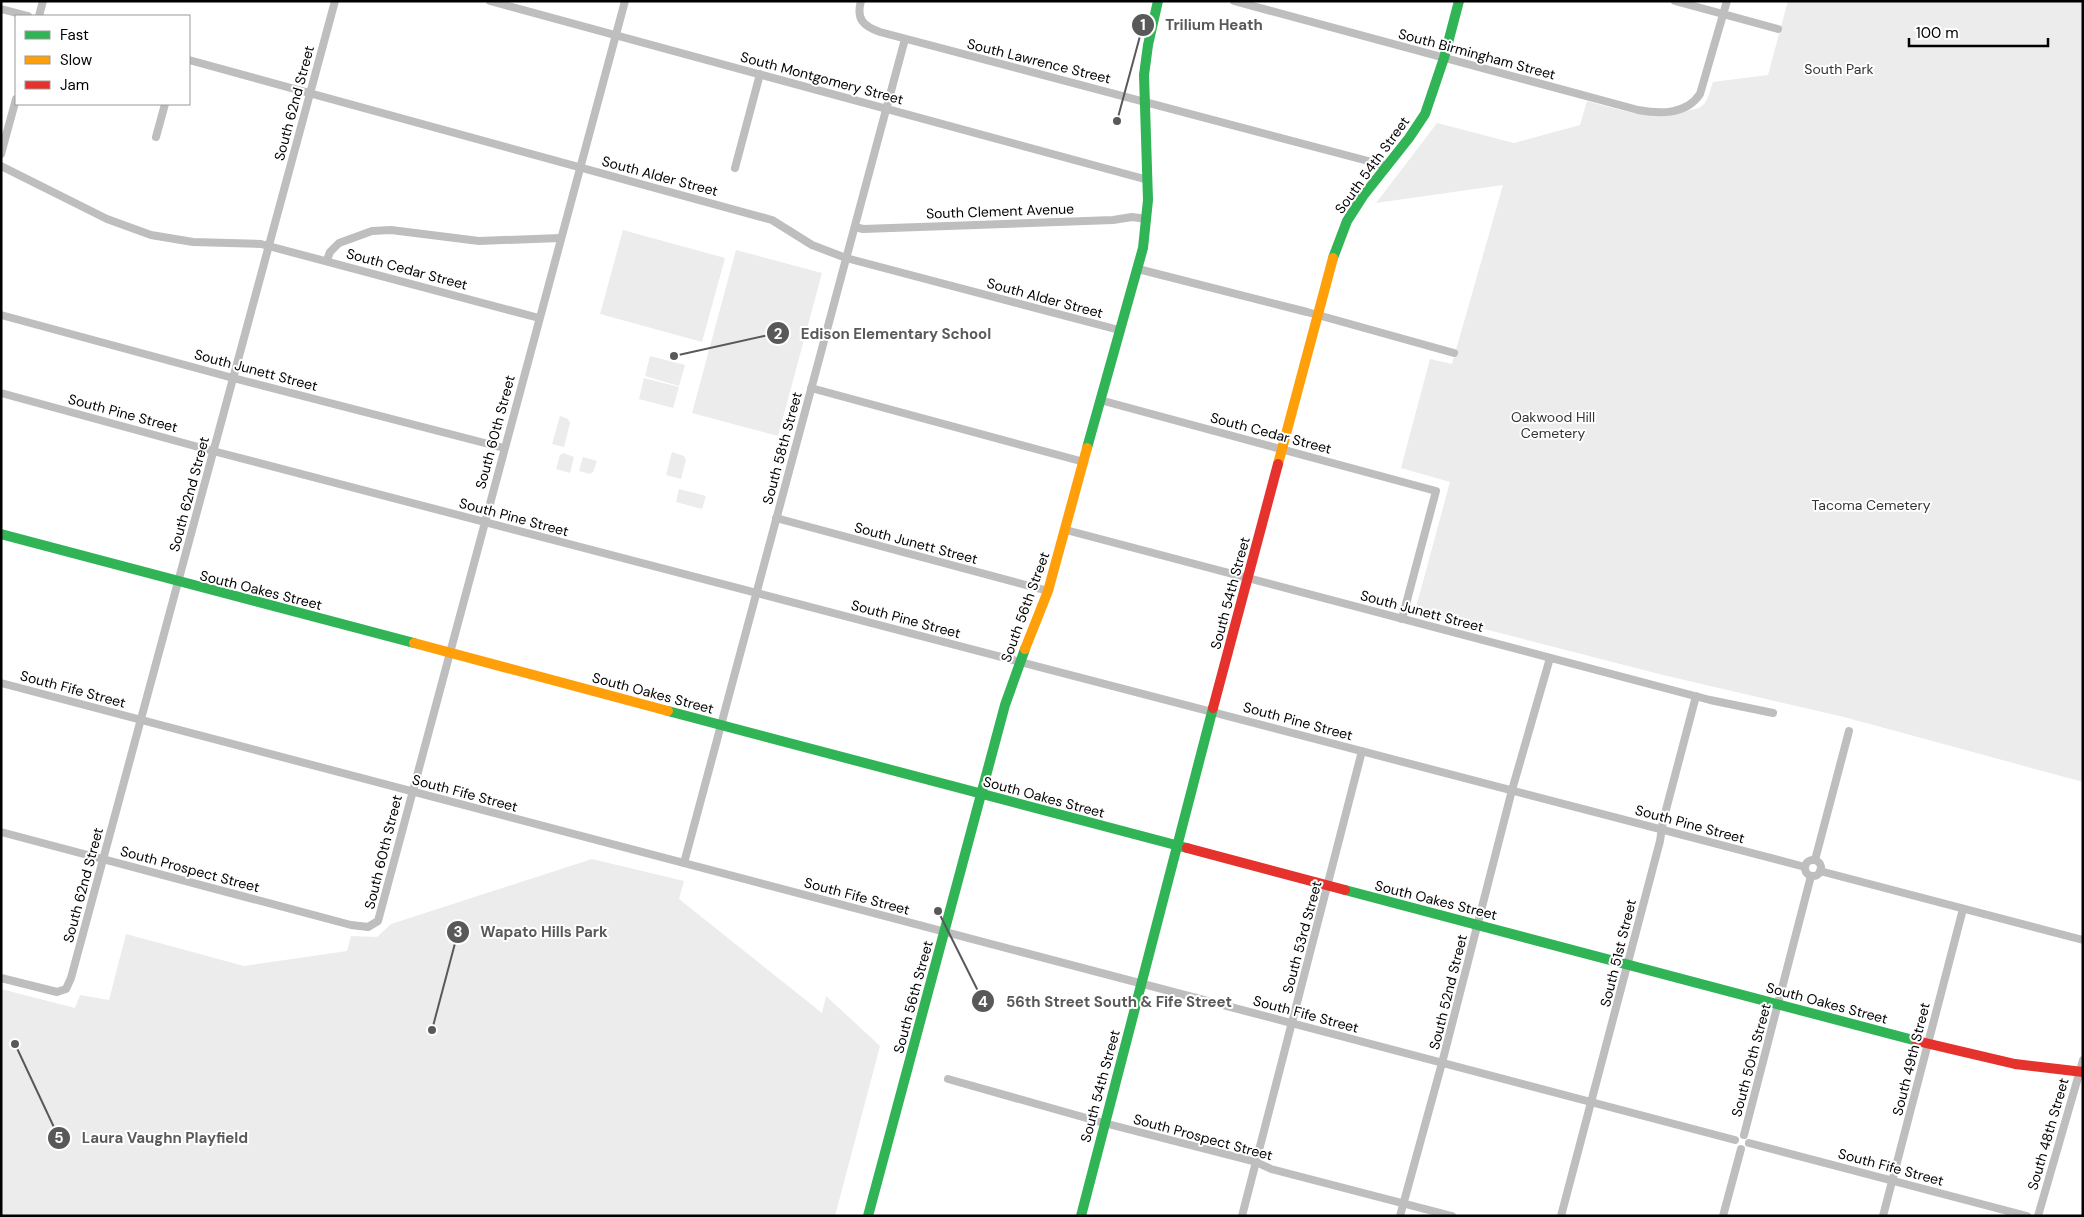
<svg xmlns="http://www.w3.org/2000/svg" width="2084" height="1217" font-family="'DM Sans',sans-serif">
  <rect width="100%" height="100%" fill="#fff"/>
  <g fill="#ececec">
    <path d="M 1788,1 L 2083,1 L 2083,782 L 1844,717 L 1663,675 L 1415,611 L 1450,482 L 1401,468 L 1430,359 L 1452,364 L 1503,185 L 1376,203 L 1437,123 L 1514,143 L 1580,125 L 1587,101 C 1621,110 1655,123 1690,110 C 1695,109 1701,108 1704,104 C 1709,98 1710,89 1713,82 L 1768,75 Z"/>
    <path d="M 623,230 L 725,258 L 702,342 L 600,314 Z"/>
    <path d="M 736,250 L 822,273 L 778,436 L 692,413 Z"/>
    <path d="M 650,356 L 685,365 L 679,386 L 645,376 Z"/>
    <path d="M 644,378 L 679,387 L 673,408 L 639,399 Z"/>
    <path d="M 560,416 L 568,419 L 570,423 L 564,447 L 552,444 Z"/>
    <path d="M 672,452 L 684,456 L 686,460 L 681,479 L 666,475 Z"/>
    <path d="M 563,453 L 574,457 L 570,473 L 556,469 L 560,455 Z"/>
    <path d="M 583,457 L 597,461 L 593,472 L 590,474 L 579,471 Z"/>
    <path d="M 679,489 L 706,496 L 702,509 L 676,502 Z"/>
    <path d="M 592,859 L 684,881 L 679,899 L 822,1013 L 826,996 L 880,1046 L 835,1216 L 1,1216 L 1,989 L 75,1008 L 80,995 L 109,1000 L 126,934 L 244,966 L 347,951 L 351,936 L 377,937 L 391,924 Z"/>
  </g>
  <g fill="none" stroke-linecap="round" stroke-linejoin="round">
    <g stroke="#bebebe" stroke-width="8">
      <path d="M 490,1 L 1148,180"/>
      <path d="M 861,1 C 856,19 863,26 880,32 L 1387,166"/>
      <path d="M 1234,1 L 1638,110 C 1660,114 1686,115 1700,94 L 1727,1"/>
      <path d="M 1675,1 L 1778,29"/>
      <path d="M 1,9 L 28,16"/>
      <path d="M 39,16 L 43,1"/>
      <path d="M 189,60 L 772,220 L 812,245 L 846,258 L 1119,330"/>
      <path d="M 156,137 L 165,104"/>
      <path d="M 1,154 L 16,99"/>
      <path d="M 1,166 L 107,219 L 151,235 L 193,242 L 261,244 L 539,318"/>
      <path d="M 735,168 L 760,74"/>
      <path d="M 855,227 L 863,229 L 1113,220 L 1132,217 L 1147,219"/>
      <path d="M 327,260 L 330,252 L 339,243 L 372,231 L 391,230 L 479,241 L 560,238"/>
      <path d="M 1138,269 L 1307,312 L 1454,353"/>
      <path d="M 1,315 L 233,378 L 504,448"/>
      <path d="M 811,388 L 1084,462"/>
      <path d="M 1,393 L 213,451 L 1805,867"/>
      <path d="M 1100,400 L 1436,491 L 1402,619"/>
      <path d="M 776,518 L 1048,591"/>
      <path d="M 1066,530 L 1710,700 L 1773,713"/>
      <path d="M 1,683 L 1735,1140"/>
      <path d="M 1,832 L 351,925 L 368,927 L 378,921 L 625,1"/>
      <path d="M 1815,860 L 1849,731"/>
      <circle cx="1813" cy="868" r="8"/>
      <path d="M 684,863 L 905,39"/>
      <path d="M 1820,871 L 2083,940"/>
      <path d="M 1,978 L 57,992 L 66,989 L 71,978 L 335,1"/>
      <path d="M 948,1079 L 1104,1123 L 1256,1162 L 1271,1169 L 1452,1216"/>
      <path d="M 1744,1135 L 1811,876"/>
      <path d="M 1749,1143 L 2027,1216"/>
      <path d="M 1242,1216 L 1362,751"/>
      <path d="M 1400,1216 L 1442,1063 L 1512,790 L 1550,658"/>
      <path d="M 1561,1216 L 1660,841 L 1663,821 L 1696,696"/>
      <path d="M 1723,1216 L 1741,1149"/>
      <path d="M 1883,1216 L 1963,909"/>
      <path d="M 2038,1216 L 2083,1060"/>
    </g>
    <g stroke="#30b455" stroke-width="10">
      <path d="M 1333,258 L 1347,221 L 1363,196 L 1409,138 L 1425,114 L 1444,58 L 1459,1"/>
      <path d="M 1087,448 L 1143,248 L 1148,200 L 1144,75 L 1148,45 L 1158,1"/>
      <path d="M 1,534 L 414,643"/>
      <path d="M 668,711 L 1187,848"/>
      <path d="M 1345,890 L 1917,1041"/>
      <path d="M 868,1216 L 1005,705 L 1025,649"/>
      <path d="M 1081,1216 L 1213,708"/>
    </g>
    <g stroke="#ff9f0a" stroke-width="10">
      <path d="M 1278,464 L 1333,258"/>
      <path d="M 414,643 L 668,711"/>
      <path d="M 1025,649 L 1048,591 L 1087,448"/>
    </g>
    <g stroke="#e5322d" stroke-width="10">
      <path d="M 1213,708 L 1278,464"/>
      <path d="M 1187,848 L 1345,890"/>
      <path d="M 1917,1041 L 2015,1064 L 2083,1072"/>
    </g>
  </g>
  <g text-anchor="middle" stroke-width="4" stroke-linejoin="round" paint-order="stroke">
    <g font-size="14" fill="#000" stroke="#fff">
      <text transform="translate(1477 54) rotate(15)" y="5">South Birmingham Street</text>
      <text transform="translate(1039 61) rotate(14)" y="5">South Lawrence Street</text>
      <text transform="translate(822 78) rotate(15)" y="5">South Montgomery Street</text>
      <text transform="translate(294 103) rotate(-75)" y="5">South 62nd Street</text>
      <text transform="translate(1372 165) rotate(-54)" y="5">South 54th Street</text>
      <text transform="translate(660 176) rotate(15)" y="5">South Alder Street</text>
      <text transform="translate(1000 211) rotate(-2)" y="5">South Clement Avenue</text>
      <text transform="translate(407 269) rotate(15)" y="5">South Cedar Street</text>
      <text transform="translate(1045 298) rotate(15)" y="5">South Alder Street</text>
      <text transform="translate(256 370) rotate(15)" y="5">South Junett Street</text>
      <text transform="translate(123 413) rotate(15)" y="5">South Pine Street</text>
      <text transform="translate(495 432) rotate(-75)" y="5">South 60th Street</text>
      <text transform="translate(1271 433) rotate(15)" y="5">South Cedar Street</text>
      <text transform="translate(782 448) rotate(-75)" y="5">South 58th Street</text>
      <text transform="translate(189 494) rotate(-75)" y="5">South 62nd Street</text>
      <text transform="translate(514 517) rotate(15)" y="5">South Pine Street</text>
      <text transform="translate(916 543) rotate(15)" y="5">South Junett Street</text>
      <text transform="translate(261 590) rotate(14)" y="5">South Oakes Street</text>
      <text transform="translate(1230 593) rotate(-75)" y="5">South 54th Street</text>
      <text transform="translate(1025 607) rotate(-70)" y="5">South 56th Street</text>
      <text transform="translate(1422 611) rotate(15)" y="5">South Junett Street</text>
      <text transform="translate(906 619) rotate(15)" y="5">South Pine Street</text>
      <text transform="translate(73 689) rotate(15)" y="5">South Fife Street</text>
      <text transform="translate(653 693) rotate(15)" y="5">South Oakes Street</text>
      <text transform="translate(1298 721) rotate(15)" y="5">South Pine Street</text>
      <text transform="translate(465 793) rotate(15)" y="5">South Fife Street</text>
      <text transform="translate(1044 797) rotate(15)" y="5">South Oakes Street</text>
      <text transform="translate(1690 824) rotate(15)" y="5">South Pine Street</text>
      <text transform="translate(383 852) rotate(-76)" y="5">South 60th Street</text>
      <text transform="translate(190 869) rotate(15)" y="5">South Prospect Street</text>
      <text transform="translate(83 885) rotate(-75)" y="5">South 62nd Street</text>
      <text transform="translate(857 896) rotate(15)" y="5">South Fife Street</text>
      <text transform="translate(1436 900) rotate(14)" y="5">South Oakes Street</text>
      <text transform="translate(1302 937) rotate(-75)" y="5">South 53rd Street</text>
      <text transform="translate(1618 953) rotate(-76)" y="5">South 51st Street</text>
      <text transform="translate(1448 992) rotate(-76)" y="5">South 52nd Street</text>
      <text transform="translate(913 997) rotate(-75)" y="5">South 56th Street</text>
      <text transform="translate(1827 1003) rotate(15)" y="5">South Oakes Street</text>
      <text transform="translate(1306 1014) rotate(15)" y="5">South Fife Street</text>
      <text transform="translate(1911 1059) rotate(-76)" y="5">South 49th Street</text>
      <text transform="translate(1751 1060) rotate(-75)" y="5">South 50th Street</text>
      <text transform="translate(1100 1086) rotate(-75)" y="5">South 54th Street</text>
      <text transform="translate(2048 1134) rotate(-74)" y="5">South 48th Street</text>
      <text transform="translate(1203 1137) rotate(15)" y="5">South Prospect Street</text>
      <text transform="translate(1891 1167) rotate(15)" y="5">South Fife Street</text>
    </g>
    <g font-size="14" fill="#333" stroke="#fff">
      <text x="1839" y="74">South Park</text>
      <text x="1553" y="422">Oakwood Hill<tspan x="1553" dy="16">Cemetery</tspan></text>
      <text x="1871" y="510">Tacoma Cemetery</text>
    </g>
  </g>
  <path fill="none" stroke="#595959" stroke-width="2" d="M1117 121L1143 25M674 356L778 333M432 1030L458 932M938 911L983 1001M15 1044L59 1138"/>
  <g fill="#595959" stroke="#fff" stroke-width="2">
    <circle cx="1117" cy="121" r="5"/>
    <circle cx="674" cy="356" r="5"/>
    <circle cx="432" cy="1030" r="5"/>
    <circle cx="938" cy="911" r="5"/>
    <circle cx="15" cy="1044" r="5"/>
    <circle cx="1143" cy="25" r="12"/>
    <circle cx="778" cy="333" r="12"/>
    <circle cx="458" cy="932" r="12"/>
    <circle cx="983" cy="1001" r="12"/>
    <circle cx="59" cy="1138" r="12"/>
  </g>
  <g font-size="15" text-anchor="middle" font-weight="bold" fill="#fff">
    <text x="1143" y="30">1</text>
    <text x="778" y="339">2</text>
    <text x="458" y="937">3</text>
    <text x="983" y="1007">4</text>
    <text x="59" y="1143">5</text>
  </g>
  <g font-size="15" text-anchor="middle" font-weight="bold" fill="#595959" stroke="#fff" stroke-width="4" stroke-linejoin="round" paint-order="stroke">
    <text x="1214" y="30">Trilium Heath</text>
    <text x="896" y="339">Edison Elementary School</text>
    <text x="544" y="937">Wapato Hills Park</text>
    <text x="1119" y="1007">56th Street South &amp; Fife Street</text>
    <text x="165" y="1143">Laura Vaughn Playfield</text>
  </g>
  <rect width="2084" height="1217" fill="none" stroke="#000000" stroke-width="5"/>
  <rect x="15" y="15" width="175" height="90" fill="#ffffff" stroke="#999999"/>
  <rect x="25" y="31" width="25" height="8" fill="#30b455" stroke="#999999"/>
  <text x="60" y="40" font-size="15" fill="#000000">Fast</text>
  <rect x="25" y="56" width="25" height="8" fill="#ff9f0a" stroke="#999999"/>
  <text x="60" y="65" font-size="15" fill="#000000">Slow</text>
  <rect x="25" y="81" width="25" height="8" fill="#e5322d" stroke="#999999"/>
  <text x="60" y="90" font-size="15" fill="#000000">Jam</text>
  <path d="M1909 38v8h139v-8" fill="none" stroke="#000000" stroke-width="2.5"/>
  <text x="1916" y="38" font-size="15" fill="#000000" stroke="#ffffff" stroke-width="4" paint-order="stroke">100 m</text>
</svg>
